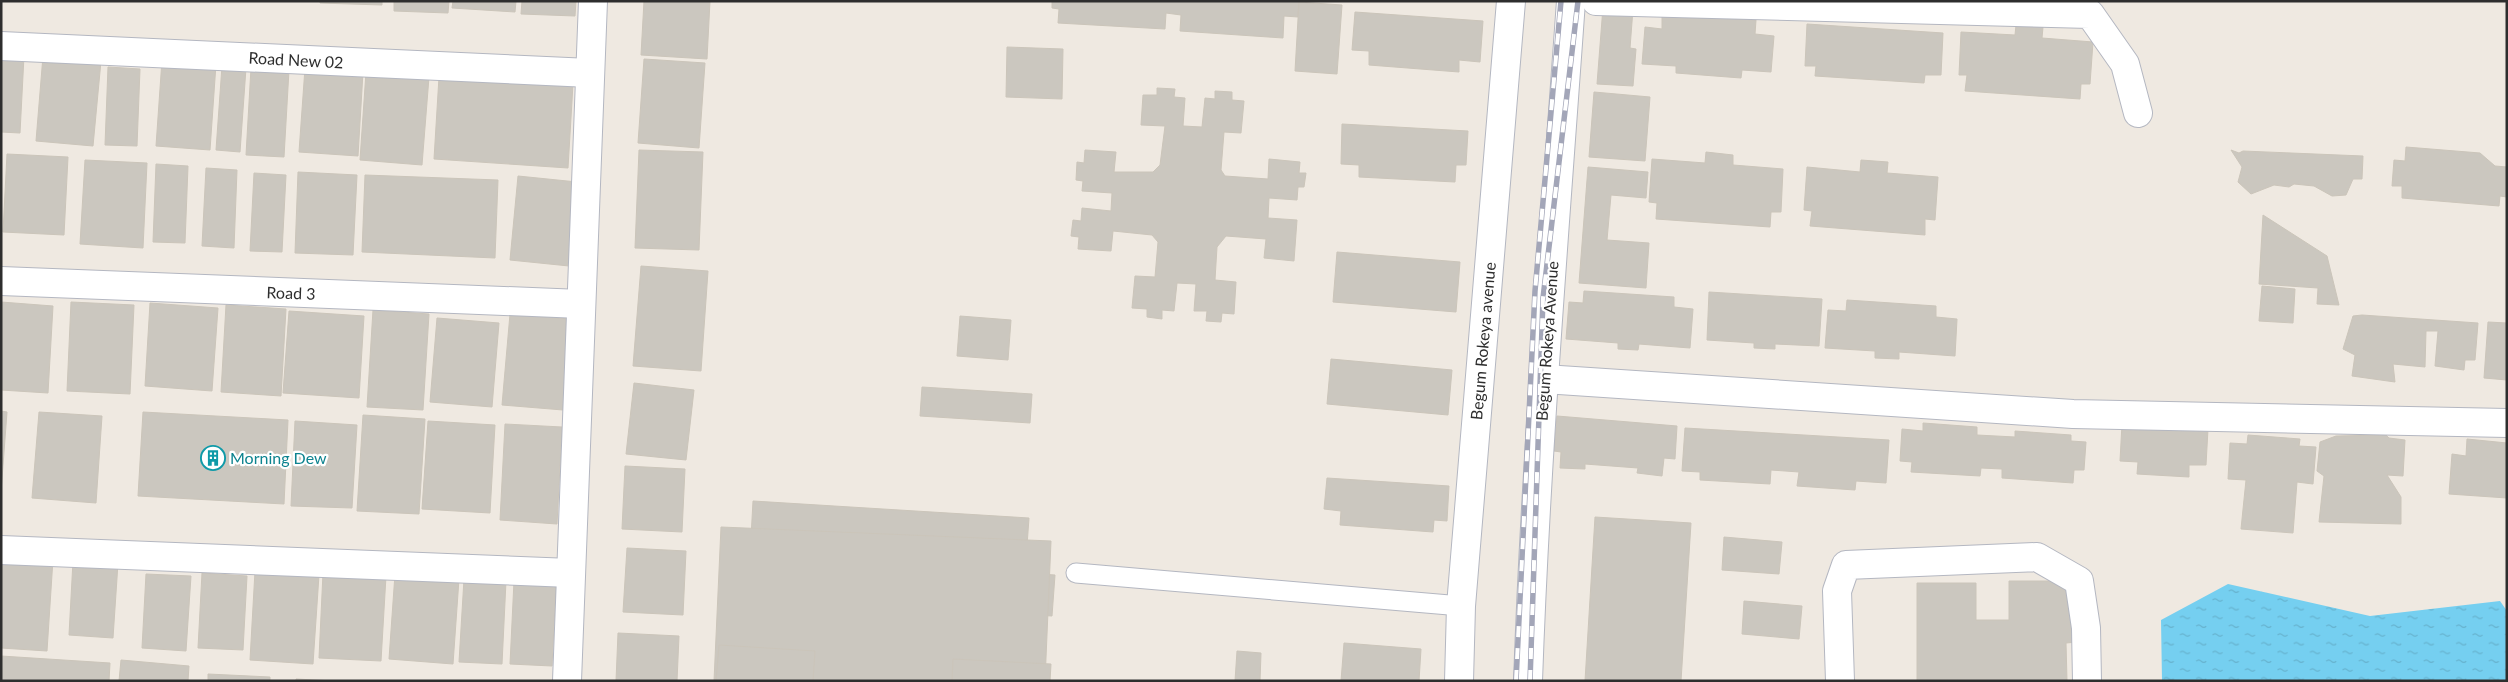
<svg xmlns="http://www.w3.org/2000/svg" width="2508" height="682" font-family="Lato,sans-serif">
  <defs>
    <pattern id="water-ripples" width="26" height="14" patternUnits="userSpaceOnUse" patternTransform="scale(1.25)"><rect width="26" height="14" fill="#75cff0"/><path d="M2 4q2-2 4 0t4 0M15 11q2-2 4 0t4 0" fill="none" stroke="#66b2ce"/></pattern>
  </defs>
  <rect width="100%" height="100%" fill="#efe9e1"/>
  <path fill="url(#water-ripples)" d="M 2228,584 L 2370,616 L 2500,601 L 2507,611 L 2507,681 L 2162,681 L 2161,620 Z"/>
  <g fill="#cbc7bf" stroke="#cbc5ba">
    <path d="M 320,1 L 382,1 L 382,5 L 320,3 Z"/>
    <path d="M 394,1 L 449,1 L 448,13 L 394,11 Z"/>
    <path d="M 453,1 L 516,1 L 515,12 L 452,8 Z"/>
    <path d="M 522,1 L 576,1 L 575,16 L 521,14 Z"/>
    <path d="M 644,1 L 710,1 L 707,59 L 641,55 Z"/>
    <path d="M 1052,1 L 1299,1 L 1298,17 L 1284,16 L 1283,38 L 1180,31 L 1181,15 L 1166,13 L 1165,29 L 1058,23 L 1059,9 L 1052,8 Z"/>
    <path d="M 1299,2 L 1342,5 L 1337,74 L 1295,71 Z"/>
    <path d="M 1603,7 L 1633,9 L 1630,48 L 1636,49 L 1633,86 L 1597,84 Z"/>
    <path d="M 1355,12 L 1483,21 L 1480,62 L 1459,60 L 1459,72 L 1369,65 L 1369,51 L 1352,50 Z"/>
    <path d="M 1662,14 L 1756,20 L 1755,34 L 1774,36 L 1771,72 L 1742,70 L 1741,78 L 1676,73 L 1676,66 L 1642,64 L 1645,27 L 1662,29 Z"/>
    <path d="M 1807,24 L 1943,33 L 1941,75 L 1925,75 L 1924,83 L 1815,76 L 1816,66 L 1805,66 Z"/>
    <path d="M 2016,25 L 2043,27 L 2042,38 L 2093,42 L 2090,84 L 2081,84 L 2080,99 L 1965,91 L 1967,75 L 1959,75 L 1961,32 L 2015,35 Z"/>
    <path d="M 1007,47 L 1063,49 L 1062,99 L 1006,97 Z"/>
    <path d="M 1,55 L 24,56 L 20,133 L 1,132 Z"/>
    <path d="M 43,56 L 101,61 L 93,146 L 36,141 Z"/>
    <path d="M 644,59 L 705,63 L 699,148 L 638,143 Z"/>
    <path d="M 162,60 L 216,64 L 210,150 L 156,146 Z"/>
    <path d="M 222,66 L 246,68 L 240,152 L 216,150 Z"/>
    <path d="M 108,67 L 140,69 L 137,146 L 105,145 Z"/>
    <path d="M 251,68 L 289,70 L 284,157 L 246,155 Z"/>
    <path d="M 305,68 L 363,72 L 358,156 L 299,152 Z"/>
    <path d="M 366,72 L 429,77 L 422,165 L 360,160 Z"/>
    <path d="M 439,77 L 573,84 L 568,168 L 434,159 Z"/>
    <path d="M 1157,88 L 1175,89 L 1174,97 L 1185,98 L 1183,126 L 1202,127 L 1205,98 L 1215,99 L 1215,91 L 1232,92 L 1232,100 L 1244,101 L 1241,133 L 1224,132 L 1221,170 L 1225,176 L 1268,179 L 1269,159 L 1300,162 L 1299,173 L 1306,173 L 1304,187 L 1298,187 L 1297,200 L 1269,198 L 1268,218 L 1297,220 L 1294,261 L 1264,258 L 1266,239 L 1226,236 L 1217,247 L 1215,280 L 1236,282 L 1234,314 L 1222,313 L 1221,322 L 1206,321 L 1207,311 L 1194,311 L 1196,284 L 1177,283 L 1174,311 L 1162,310 L 1162,319 L 1147,317 L 1147,309 L 1132,308 L 1135,276 L 1155,277 L 1158,242 L 1152,235 L 1113,231 L 1111,251 L 1078,249 L 1079,237 L 1071,236 L 1073,220 L 1081,221 L 1082,208 L 1111,211 L 1112,193 L 1082,191 L 1083,181 L 1076,180 L 1077,162 L 1084,163 L 1085,150 L 1116,152 L 1114,172 L 1153,172 L 1160,165 L 1165,126 L 1141,125 L 1143,95 L 1157,95 Z"/>
    <path d="M 1594,92 L 1650,97 L 1645,161 L 1589,157 Z"/>
    <path d="M 1342,124 L 1468,131 L 1466,165 L 1456,165 L 1455,182 L 1359,177 L 1359,165 L 1341,164 Z"/>
    <path d="M 2406,147 L 2480,153 L 2495,166 L 2507,167 L 2507,197 L 2500,196 L 2499,206 L 2402,198 L 2402,186 L 2392,186 L 2394,160 L 2405,161 Z"/>
    <path d="M 639,150 L 703,152 L 699,250 L 635,248 Z"/>
    <path d="M 2231,150 L 2239,153 L 2243,151 L 2363,156 L 2362,179 L 2353,179 L 2346,195 L 2332,196 L 2314,186 L 2294,184 L 2289,187 L 2274,185 L 2251,194 L 2238,182 L 2242,167 Z"/>
    <path d="M 1706,152 L 1733,155 L 1733,165 L 1783,169 L 1781,212 L 1771,212 L 1770,227 L 1656,219 L 1657,203 L 1649,202 L 1652,159 L 1705,163 Z"/>
    <path d="M 7,154 L 68,157 L 64,235 L 3,232 Z"/>
    <path d="M 85,160 L 147,163 L 143,248 L 80,244 Z"/>
    <path d="M 1861,160 L 1888,162 L 1887,173 L 1938,177 L 1935,220 L 1925,219 L 1925,235 L 1810,226 L 1812,211 L 1804,210 L 1807,167 L 1860,172 Z"/>
    <path d="M 156,164 L 188,166 L 185,243 L 153,242 Z"/>
    <path d="M 1588,167 L 1648,172 L 1646,198 L 1611,195 L 1607,240 L 1649,243 L 1646,288 L 1579,283 Z"/>
    <path d="M 206,168 L 237,170 L 234,248 L 202,246 Z"/>
    <path d="M 298,172 L 357,175 L 353,255 L 295,253 Z"/>
    <path d="M 254,173 L 286,175 L 282,252 L 250,251 Z"/>
    <path d="M 365,175 L 498,180 L 495,258 L 362,252 Z"/>
    <path d="M 518,176 L 577,182 L 569,266 L 510,260 Z"/>
    <path d="M 2263,215 L 2327,256 L 2339,305 L 2317,304 L 2318,288 L 2259,284 Z"/>
    <path d="M 1337,252 L 1460,262 L 1456,312 L 1333,302 Z"/>
    <path d="M 641,266 L 708,271 L 701,371 L 633,366 Z"/>
    <path d="M 2262,286 L 2295,289 L 2293,323 L 2259,321 Z"/>
    <path d="M 1584,291 L 1674,297 L 1674,307 L 1693,309 L 1690,348 L 1639,344 L 1638,350 L 1618,349 L 1618,343 L 1566,339 L 1569,302 L 1583,303 Z"/>
    <path d="M 1709,292 L 1822,299 L 1819,346 L 1775,344 L 1775,349 L 1754,348 L 1754,343 L 1707,340 Z"/>
    <path d="M 1847,300 L 1936,306 L 1936,317 L 1957,319 L 1955,356 L 1899,352 L 1899,359 L 1875,358 L 1875,351 L 1825,348 L 1828,310 L 1846,311 Z"/>
    <path d="M 1,302 L 53,306 L 48,393 L 1,390 Z"/>
    <path d="M 71,302 L 134,305 L 130,394 L 67,391 Z"/>
    <path d="M 150,303 L 218,308 L 212,391 L 145,386 Z"/>
    <path d="M 226,305 L 286,309 L 281,396 L 221,392 Z"/>
    <path d="M 373,310 L 429,314 L 423,410 L 367,407 Z"/>
    <path d="M 289,311 L 364,316 L 359,398 L 283,393 Z"/>
    <path d="M 510,314 L 570,319 L 563,410 L 502,405 Z"/>
    <path d="M 2362,315 L 2478,323 L 2475,360 L 2465,360 L 2464,370 L 2435,366 L 2438,331 L 2426,331 L 2425,367 L 2393,364 L 2395,382 L 2352,376 L 2355,355 L 2343,349 L 2353,316 Z"/>
    <path d="M 960,316 L 1011,320 L 1008,360 L 957,356 Z"/>
    <path d="M 437,318 L 499,323 L 492,407 L 430,402 Z"/>
    <path d="M 2488,322 L 2507,323 L 2507,380 L 2484,378 Z"/>
    <path d="M 1331,359 L 1452,370 L 1448,415 L 1327,404 Z"/>
    <path d="M 634,383 L 694,390 L 686,460 L 626,454 Z"/>
    <path d="M 922,387 L 1032,394 L 1030,423 L 920,416 Z"/>
    <path d="M 1,411 L 7,412 L 1,492 Z"/>
    <path d="M 39,412 L 102,416 L 96,503 L 32,498 Z"/>
    <path d="M 143,412 L 288,420 L 284,504 L 138,496 Z"/>
    <path d="M 363,415 L 425,419 L 419,514 L 357,511 Z"/>
    <path d="M 1557,416 L 1677,426 L 1675,459 L 1664,458 L 1662,476 L 1637,473 L 1638,468 L 1585,464 L 1585,469 L 1560,468 L 1561,452 L 1554,451 Z"/>
    <path d="M 295,421 L 357,425 L 352,508 L 291,506 Z"/>
    <path d="M 428,421 L 495,425 L 490,513 L 422,509 Z"/>
    <path d="M 1923,423 L 1977,427 L 1977,435 L 2015,437 L 2015,431 L 2071,435 L 2071,441 L 2086,442 L 2084,470 L 2074,470 L 2073,483 L 2002,478 L 2002,469 L 1981,468 L 1980,476 L 1911,472 L 1912,462 L 1900,461 L 1902,429 L 1923,431 Z"/>
    <path d="M 505,424 L 562,427 L 557,524 L 500,520 Z"/>
    <path d="M 2122,424 L 2208,429 L 2206,465 L 2189,465 L 2189,477 L 2137,474 L 2138,462 L 2120,461 Z"/>
    <path d="M 1685,428 L 1889,440 L 1886,483 L 1856,481 L 1855,490 L 1797,486 L 1799,472 L 1771,470 L 1770,484 L 1700,480 L 1700,472 L 1682,471 Z"/>
    <path d="M 2248,435 L 2300,439 L 2299,446 L 2316,447 L 2313,484 L 2297,482 L 2293,533 L 2241,529 L 2246,480 L 2228,479 L 2230,443 L 2247,444 Z"/>
    <path d="M 2386,435 L 2389,438 L 2405,440 L 2403,476 L 2387,475 L 2401,497 L 2401,524 L 2319,522 L 2324,476 L 2317,471 L 2320,442 L 2336,436 Z"/>
    <path d="M 2467,439 L 2507,443 L 2507,498 L 2449,494 L 2452,454 L 2466,456 Z"/>
    <path d="M 625,466 L 685,469 L 682,532 L 622,529 Z"/>
    <path d="M 1327,478 L 1449,486 L 1447,521 L 1434,520 L 1433,532 L 1340,525 L 1341,511 L 1324,509 Z"/>
    <path d="M 753,501 L 1029,518 L 1025,573 L 1055,575 L 1052,616 L 967,611 L 969,577 L 956,576 L 954,609 L 931,608 L 933,573 L 924,572 L 921,607 L 897,605 L 895,655 L 932,658 L 930,681 L 836,681 L 838,652 L 872,654 L 875,603 L 840,601 L 842,567 L 818,566 L 815,607 L 721,601 L 724,555 L 750,556 Z"/>
    <path d="M 1595,517 L 1691,523 L 1681,681 L 1585,681 Z"/>
    <path d="M 721,527 L 1051,541 L 1045,681 L 714,681 Z"/>
    <path d="M 1724,537 L 1782,542 L 1779,574 L 1722,570 Z"/>
    <path d="M 627,548 L 686,551 L 683,615 L 623,612 Z"/>
    <path d="M 1,556 L 53,559 L 47,651 L 1,648 Z"/>
    <path d="M 73,561 L 118,563 L 113,638 L 69,635 Z"/>
    <path d="M 255,571 L 319,575 L 313,664 L 250,660 Z"/>
    <path d="M 202,573 L 247,576 L 243,650 L 198,648 Z"/>
    <path d="M 323,573 L 386,576 L 381,661 L 319,658 Z"/>
    <path d="M 146,574 L 191,576 L 186,651 L 142,648 Z"/>
    <path d="M 395,574 L 459,579 L 453,664 L 389,659 Z"/>
    <path d="M 464,579 L 506,581 L 502,664 L 459,662 Z"/>
    <path d="M 514,581 L 556,584 L 552,666 L 510,664 Z"/>
    <path d="M 2009,581 L 2077,581 L 2077,642 L 2066,643 L 2067,681 L 1917,681 L 1917,583 L 1976,583 L 1976,620 L 2009,620 Z"/>
    <path d="M 1744,601 L 1802,606 L 1799,639 L 1742,634 Z"/>
    <path d="M 618,633 L 679,636 L 677,681 L 616,681 Z"/>
    <path d="M 1344,643 L 1421,649 L 1419,681 L 1341,681 Z"/>
    <path d="M 719,645 L 815,651 L 813,681 L 716,681 Z"/>
    <path d="M 1237,651 L 1261,653 L 1260,681 L 1235,681 Z"/>
    <path d="M 1,656 L 110,663 L 109,681 L 1,681 Z"/>
    <path d="M 953,659 L 1051,664 L 1050,681 L 952,681 Z"/>
    <path d="M 121,660 L 189,666 L 188,681 L 119,681 Z"/>
    <path d="M 208,674 L 270,677 L 270,681 L 208,681 Z"/>
    <path d="M 296,679 L 333,681 L 296,681 Z"/>
  </g>
  <g fill="none" stroke-linecap="round" stroke-linejoin="round">
    <defs>
      <path id="lane" d="M 1076,573 L 1461,606"/>
      <g id="street">
        <path d="M 1596,1 L 2090,14 L 2125,64 L 2138,113"/>
        <path d="M 1,46 L 590,73"/>
        <path d="M 1,281 L 581,304"/>
        <path d="M 1544,379 L 2073,414 L 2507,423"/>
        <path d="M 1,550 L 571,573"/>
        <path d="M 567,681 L 593,1"/>
        <path d="M 1840,681 L 1837,591 L 1846,565 L 2037,557 L 2079,581 L 2086,628 L 2087,681"/>
      </g>
      <g id="secondary">
        <path d="M 1459,681 L 1461,606 L 1511,1"/>
        <path d="M 1528,681 C 1536,454 1555,228 1571,1"/>
      </g>
    </defs>
    <use href="#lane" stroke="#b4b7c1" stroke-width="21"/>
    <use href="#street" stroke="#b4b7c1" stroke-width="30"/>
    <use href="#secondary" stroke="#b4b7c1" stroke-width="30"/>
    <use href="#lane" stroke="#fff" stroke-width="19"/>
    <use href="#street" stroke="#fff" stroke-width="28"/>
    <use href="#secondary" stroke="#fff" stroke-width="28"/>
    <defs>
      <g id="rail">
        <path d="M 1516,681 L 1535,291 L 1561,1"/>
        <path d="M 1530,681 L 1543,298 L 1578,1"/>
      </g>
    </defs>
    <use href="#rail" stroke="#a3a6b8" stroke-width="5.5"/>
    <use href="#rail" stroke="#fff" stroke-width="4" stroke-dasharray="11" stroke-linecap="butt"/>
  </g>
  <defs>
    <symbol id="building-ring" viewBox="-11 -11 22 22"><circle r="9.5" fill="#fff" stroke="#0f9aa8" stroke-width="1.5"/><path d="M-4-6H4V6H1V3H-1V6H-4ZM-2.5-4.3h1.7v1.8h-1.7ZM.8-4.3h1.7v1.8H.8ZM-2.5-1h1.7V.8h-1.7ZM.8-1h1.7V.8H.8Z" fill="#0f9aa8"/></symbol>
  </defs>
  <g fill-rule="evenodd">
    <use href="#building-ring" x="199" y="444" width="28" height="28"/>
  </g>
  <g text-anchor="middle" stroke-width="4.5" stroke-linejoin="round" paint-order="stroke">
    <g font-size="16" fill="#2e2e2e" stroke="#fff">
      <text transform="translate(296 60) rotate(3)" y="6">Road New 02</text>
      <text transform="translate(291 293) rotate(2)" y="6">Road 3</text>
      <text transform="translate(1483 341) rotate(-85)" y="6">Begum Rokeya avenue</text>
      <text transform="translate(1547 341) rotate(-86)" y="6">Begum Rokeya Avenue</text>
    </g>
    <g font-size="16" fill="#0d838f" stroke="#fff" text-anchor="start">
      <text x="230" y="464">Morning Dew</text>
    </g>
  </g>
  <rect width="2508" height="682" fill="none" stroke="#2e2e2e" stroke-width="5"/>
</svg>
